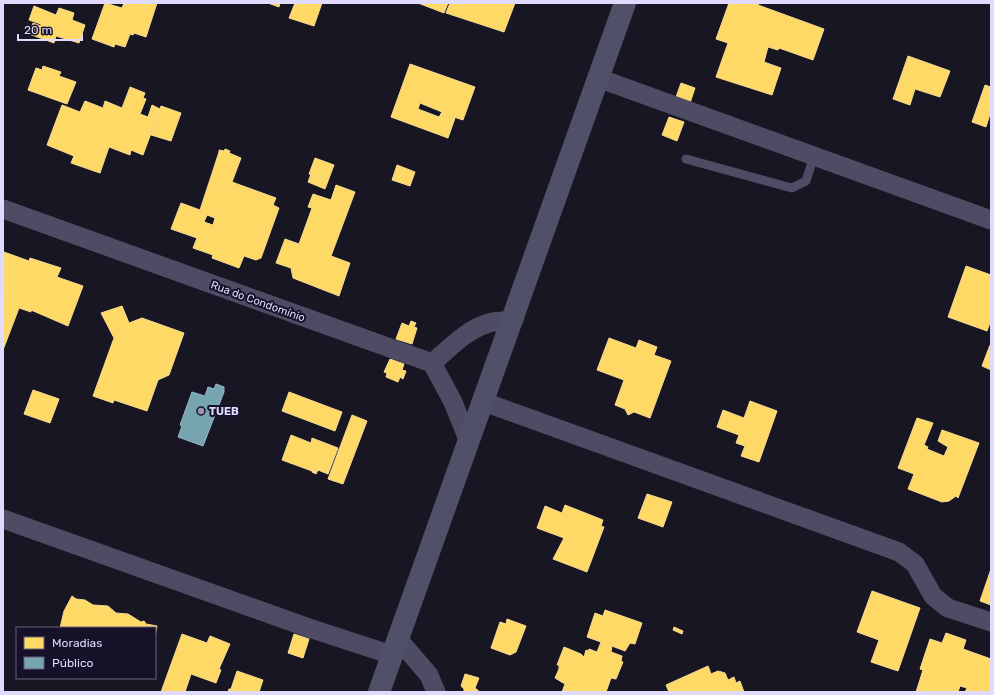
<svg xmlns="http://www.w3.org/2000/svg" width="994" height="695" font-family="Rubik,sans-serif">
  <rect width="100%" height="100%" fill="#191623"/>
  <g fill="#ffd966" stroke="#f5d994" fill-rule="evenodd">
    <path d="M 105,3 L 122,8 L 124,3 L 157,3 L 146,37 L 134,33 L 133,35 L 130,34 L 125,47 L 115,44 L 114,47 L 92,39 Z"/>
    <path d="M 268,3 L 280,3 L 279,7 Z"/>
    <path d="M 295,3 L 322,3 L 314,26 L 289,18 Z"/>
    <path d="M 418,3 L 448,3 L 444,13 Z"/>
    <path d="M 450,3 L 515,3 L 504,32 L 446,13 Z"/>
    <path d="M 729,3 L 759,3 L 758,5 L 824,29 L 813,60 L 779,48 L 778,50 L 768,47 L 764,62 L 781,68 L 772,95 L 716,77 L 728,43 L 716,39 Z"/>
    <path d="M 34,6 L 56,15 L 59,8 L 74,13 L 72,20 L 85,25 L 79,43 L 56,36 L 54,43 L 29,34 L 33,23 L 41,26 L 41,24 L 29,20 Z"/>
    <path d="M 908,56 L 950,71 L 940,97 L 915,89 L 910,105 L 893,99 Z"/>
    <path d="M 410,64 L 475,87 L 463,120 L 451,116 L 455,118 L 448,138 L 391,117 ZM 420,103 L 442,112 L 439,117 L 418,109 Z"/>
    <path d="M 43,66 L 61,72 L 59,76 L 76,82 L 67,104 L 28,90 L 36,68 L 42,70 Z"/>
    <path d="M 681,83 L 695,88 L 690,103 L 676,97 Z"/>
    <path d="M 985,85 L 991,87 L 991,111 L 986,127 L 972,122 Z"/>
    <path d="M 130,87 L 145,93 L 143,98 L 146,99 L 140,114 L 148,117 L 152,105 L 160,109 L 143,155 L 131,150 L 130,155 L 109,147 L 100,173 L 71,163 L 74,156 L 47,145 L 62,105 L 80,112 L 85,101 L 103,108 L 105,101 L 122,108 Z"/>
    <path d="M 161,106 L 181,113 L 171,141 L 151,135 Z"/>
    <path d="M 669,117 L 684,122 L 677,141 L 662,135 Z"/>
    <path d="M 225,149 L 230,151 L 229,153 L 241,158 L 232,182 L 276,198 L 273,205 L 279,208 L 261,258 L 256,260 L 244,256 L 239,268 L 212,258 L 213,255 L 193,248 L 197,238 L 171,229 L 181,203 L 200,210 L 219,152 L 219,150 L 224,151 ZM 207,215 L 215,218 L 213,225 L 204,222 Z"/>
    <path d="M 315,158 L 334,165 L 328,181 L 309,174 Z"/>
    <path d="M 397,165 L 415,172 L 410,186 L 392,180 Z"/>
    <path d="M 311,174 L 328,181 L 325,189 L 308,182 Z"/>
    <path d="M 336,185 L 355,192 L 331,256 L 350,263 L 339,296 L 293,278 L 291,268 L 276,263 L 285,239 L 299,244 L 312,208 L 308,207 L 313,194 L 331,200 Z"/>
    <path d="M 4,252 L 29,261 L 30,258 L 61,268 L 57,277 L 83,286 L 68,326 L 31,310 L 31,312 L 19,308 L 3,350 Z"/>
    <path d="M 966,266 L 991,275 L 991,320 L 987,331 L 948,317 Z"/>
    <path d="M 122,306 L 129,323 L 142,318 L 184,333 L 169,375 L 158,380 L 147,411 L 114,400 L 113,403 L 93,396 L 114,338 L 101,313 Z"/>
    <path d="M 411,321 L 416,323 L 414,327 L 417,328 L 412,344 L 396,339 L 402,323 L 409,326 Z"/>
    <path d="M 609,338 L 636,348 L 639,340 L 657,347 L 654,355 L 671,361 L 650,418 L 634,412 L 628,415 L 625,409 L 615,405 L 624,380 L 597,370 Z"/>
    <path d="M 990,345 L 991,345 L 991,370 L 982,366 Z"/>
    <path d="M 390,359 L 404,364 L 402,370 L 406,371 L 403,379 L 400,377 L 398,382 L 386,377 L 387,373 L 384,372 Z"/>
    <path d="M 33,390 L 59,399 L 50,423 L 24,414 Z"/>
    <path d="M 289,392 L 342,412 L 335,431 L 282,411 Z"/>
    <path d="M 750,401 L 777,411 L 759,462 L 741,456 L 745,446 L 736,443 L 739,435 L 717,427 L 723,410 L 744,418 Z"/>
    <path d="M 352,415 L 367,421 L 343,484 L 328,479 Z"/>
    <path d="M 917,418 L 933,423 L 924,445 L 928,447 L 927,449 L 944,456 L 948,447 L 938,441 L 942,430 L 979,443 L 958,498 L 956,496 L 949,501 L 942,502 L 908,489 L 914,474 L 898,468 Z"/>
    <path d="M 291,435 L 311,443 L 312,438 L 338,448 L 328,474 L 318,470 L 316,474 L 312,472 L 312,471 L 282,460 Z"/>
    <path d="M 647,494 L 672,502 L 663,527 L 638,518 Z"/>
    <path d="M 565,505 L 603,520 L 601,526 L 604,527 L 587,572 L 553,559 L 564,538 L 537,528 L 545,506 L 562,513 Z"/>
    <path d="M 991,569 L 991,605 L 980,601 Z"/>
    <path d="M 872,591 L 920,608 L 898,671 L 871,662 L 879,640 L 857,632 Z"/>
    <path d="M 72,596 L 76,599 L 85,600 L 93,605 L 108,606 L 116,613 L 128,614 L 141,622 L 144,621 L 146,624 L 157,626 L 155,637 L 155,628 L 60,628 L 64,611 Z"/>
    <path d="M 605,610 L 642,623 L 635,644 L 630,643 L 625,651 L 612,646 L 611,652 L 622,656 L 621,661 L 623,662 L 616,679 L 611,678 L 606,692 L 562,692 L 565,684 L 555,678 L 559,669 L 559,665 L 557,665 L 564,647 L 581,654 L 584,657 L 586,650 L 588,651 L 589,649 L 597,652 L 601,642 L 587,637 L 595,613 L 603,616 Z"/>
    <path d="M 507,619 L 526,626 L 516,652 L 510,655 L 491,648 L 500,622 L 506,624 Z"/>
    <path d="M 674,627 L 683,631 L 682,634 L 673,630 Z"/>
    <path d="M 946,633 L 966,640 L 963,649 L 991,659 L 991,692 L 965,692 L 967,688 L 960,686 L 958,692 L 916,692 L 923,670 L 920,669 L 930,639 L 942,643 Z"/>
    <path d="M 182,634 L 207,643 L 210,636 L 230,644 L 219,669 L 221,670 L 216,683 L 191,674 L 185,692 L 161,692 Z"/>
    <path d="M 294,634 L 309,639 L 303,658 L 288,653 Z"/>
    <path d="M 708,666 L 711,674 L 718,671 L 725,673 L 728,680 L 734,677 L 736,683 L 740,681 L 744,692 L 669,692 L 666,685 Z"/>
    <path d="M 237,671 L 263,680 L 259,692 L 228,692 L 229,689 L 231,689 Z"/>
    <path d="M 465,674 L 479,678 L 475,688 L 480,692 L 464,692 L 464,689 L 461,686 Z"/>
  </g>
  <path fill="#76a5af" stroke="#96b5c7" d="M 216,384 L 224,387 L 224,392 L 203,446 L 178,437 L 182,426 L 180,425 L 192,392 L 205,396 L 208,387 L 214,389 Z"/>
  <g fill="none" stroke-linecap="round" stroke-linejoin="round">
    <path stroke="#4e4c64" stroke-width="9" d="M 686,159 L 792,188 L 806,181 L 814,156"/>
    <g stroke="#4e4c64" stroke-width="19">
      <path d="M 598,78 L 991,220"/>
      <path d="M 3,209 L 432,363 L 453,402 L 469,442"/>
      <path d="M 432,363 C 449,349 467,329 489,323 C 496,321 506,321 514,320"/>
      <path d="M 484,402 L 899,552 L 915,564 L 933,596 L 948,608 L 991,622"/>
      <path d="M 3,519 L 309,628 L 392,655"/>
      <path d="M 398,639 L 429,675 L 436,692"/>
    </g>
    <path stroke="#515069" stroke-width="22" d="M 379,692 L 625,3"/>
  </g>
  <circle fill="#9a95b1" stroke="#161128" stroke-width="1.5" cx="201" cy="411" r="4"/>
  <g text-anchor="middle" stroke-width="4" stroke-linejoin="round" paint-order="stroke">
    <g font-size="11" fill="#dfdafe" stroke="#161128">
      <text transform="translate(258 301) rotate(20)" y="4">Rua do Condomínio</text>
    </g>
    <g font-size="11" font-weight="bold" fill="#dfdafe" stroke="#161128" text-anchor="start">
      <text x="209" y="415">TUEB</text>
    </g>
  </g>
  <rect width="994" height="695" fill="none" stroke="#dfdafe" stroke-width="8"/>
  <rect x="16" y="627" width="140" height="52" fill="#161128" stroke="#66617e"/>
  <rect x="24" y="637" width="20" height="12" fill="#ffd966" stroke="#66617e"/>
  <text x="52" y="647" font-size="12" fill="#dfdafe">Moradias</text>
  <rect x="24" y="657" width="20" height="12" fill="#76a5af" stroke="#66617e"/>
  <text x="52" y="667" font-size="12" fill="#dfdafe">Público</text>
  <path d="M18 34v6h64v-6" fill="none" stroke="#dfdafe" stroke-width="2"/>
  <text x="24" y="34" font-size="12" fill="#dfdafe" stroke="#161128" stroke-width="3" paint-order="stroke">20 m</text>
</svg>
